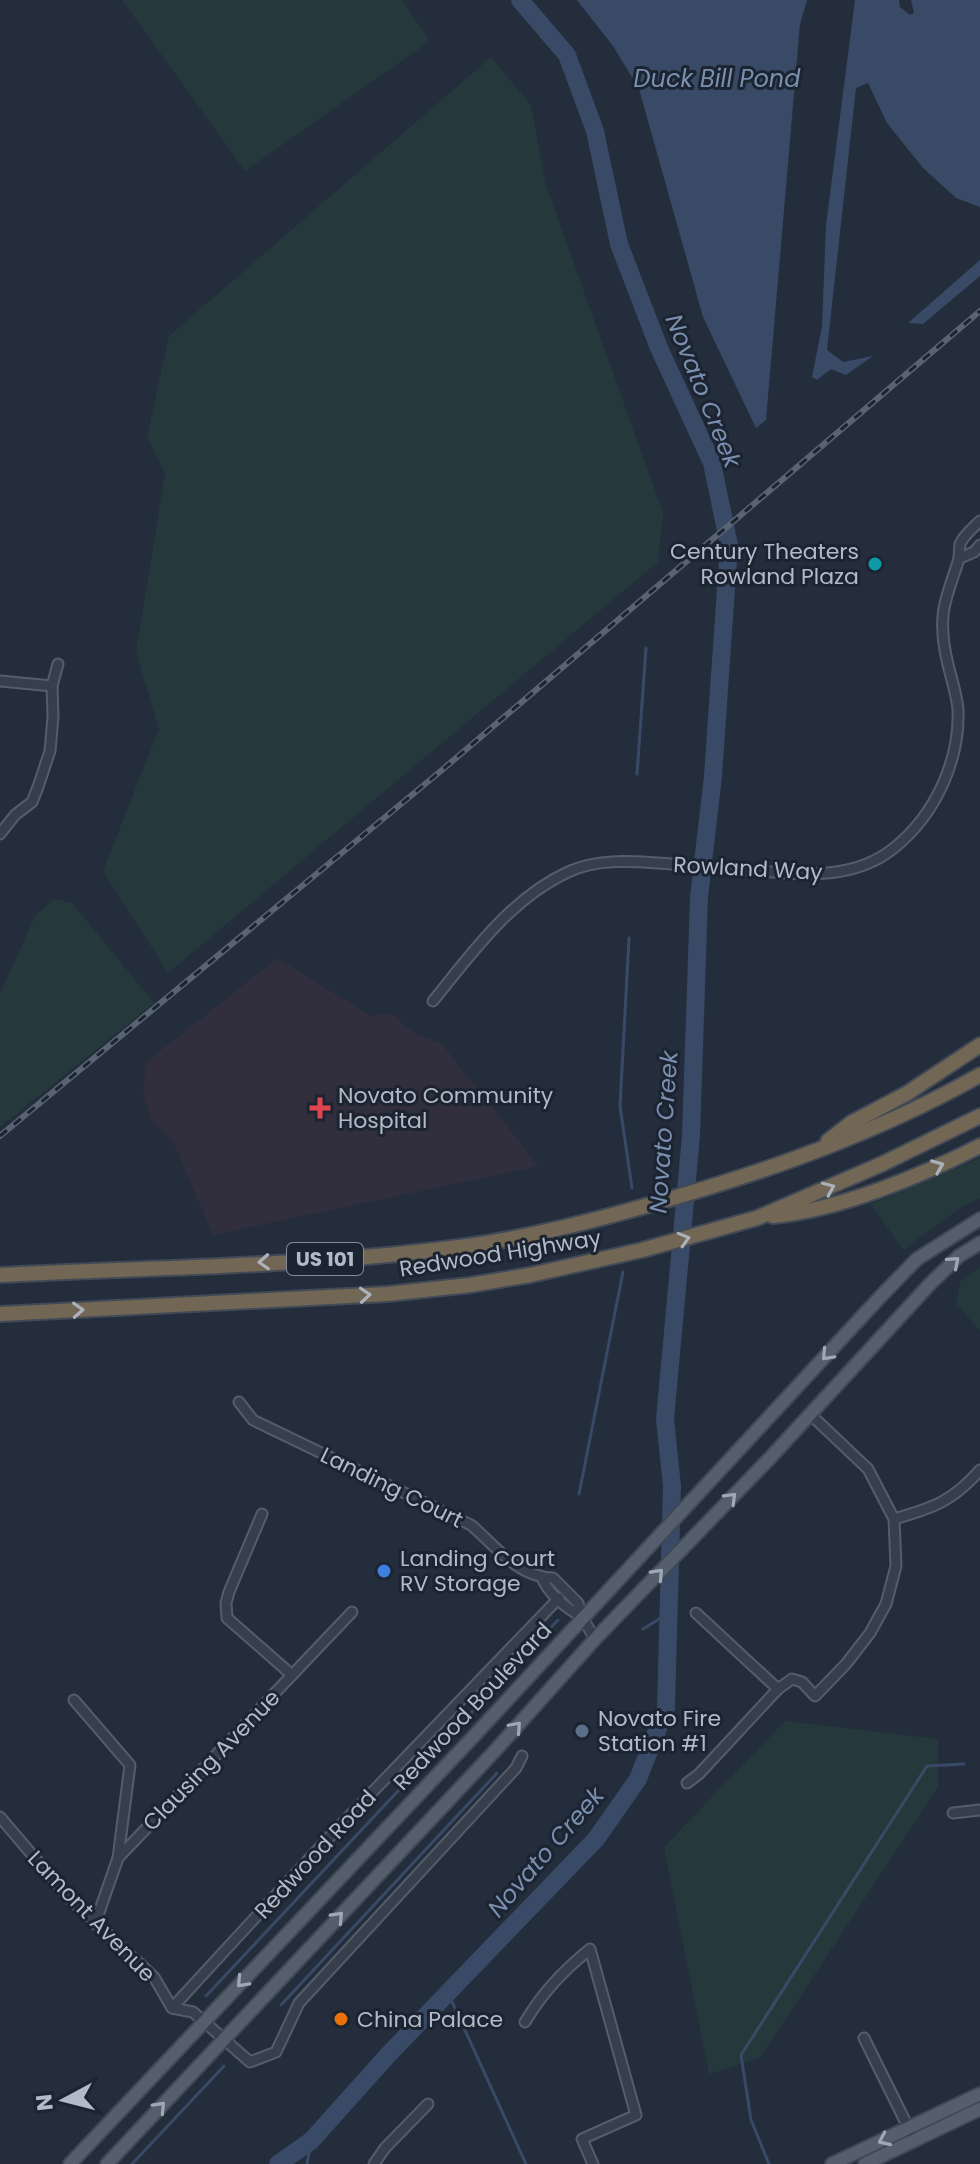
<svg xmlns="http://www.w3.org/2000/svg" width="980" height="2164" font-family="Poppins,sans-serif">
  <rect width="100%" height="100%" fill="#232d3c"/>
  <path fill="#312f3d" d="M 277,958 L 371,1016 L 390,1013 L 417,1035 L 441,1043 L 539,1166 L 213,1235 L 173,1142 L 152,1121 L 143,1094 L 146,1062 Z"/>
  <g fill="#25393d">
    <path d="M 122,0 L 402,0 L 430,41 L 245,171 Z"/>
    <path d="M 491,57 L 531,105 L 546,185 L 663,513 L 658,562 L 168,973 L 103,871 L 159,729 L 136,652 L 165,474 L 147,436 L 169,336 Z"/>
    <path d="M 54,899 L 72,903 L 154,1003 L 0,1127 L 0,994 L 35,916 Z"/>
    <path d="M 980,1158 L 980,1199 L 963,1206 L 903,1250 L 871,1204 Z"/>
    <path d="M 980,1267 L 980,1331 L 956,1303 L 961,1280 Z"/>
    <path d="M 785,1721 L 938,1739 L 938,1787 L 760,2058 L 709,2074 L 664,1847 Z"/>
  </g>
  <g fill="#384a65">
    <path d="M 577,0 L 807,0 L 800,24 L 766,420 L 756,428 L 703,317 L 639,89 L 613,46 Z"/>
    <path d="M 855,0 L 899,0 L 900,7 L 910,15 L 914,13 L 911,0 L 980,0 L 980,207 L 956,198 L 923,168 L 887,123 L 868,83 L 856,88 L 827,350 L 843,362 L 873,356 L 846,375 L 831,369 L 817,380 L 812,377 L 822,326 L 826,225 Z"/>
    <path d="M 980,260 L 980,276 L 923,324 L 908,323 Z"/>
  </g>
  <g fill="none" stroke-linecap="round" stroke-linejoin="round">
    <g stroke="#384a65" stroke-width="3">
      <path d="M 637,774 L 646,648"/>
      <path d="M 629,938 L 620,1106 L 632,1188"/>
      <path d="M 579,1494 L 623,1272"/>
      <path d="M 643,1629 L 669,1613"/>
      <path d="M 448,1993 L 526,2164"/>
      <path d="M 206,1996 L 558,1620"/>
      <path d="M 281,2005 L 497,1773"/>
      <path d="M 132,2164 L 224,2066"/>
      <path d="M 307,2164 L 311,2141"/>
      <path d="M 769,2164 L 751,2120 L 741,2055 L 927,1766 L 964,1764"/>
    </g>
    <path stroke="#384a65" stroke-width="18" d="M 278,2164 L 311,2141 L 387,2056 L 596,1839 L 638,1779 L 666,1708 L 672,1486 L 665,1419 L 691,1136 L 699,897 L 713,776 L 729,545 L 712,463 L 659,348 L 619,244 L 595,131 L 567,55 L 520,0"/>
    <defs>
      <g id="minor">
        <path d="M 960,558 L 974,552 L 980,545"/>
        <path d="M 0,681 L 52,686"/>
        <path d="M 0,834 L 15,815 L 32,802 L 38,787 L 50,751 L 53,717 L 52,686 L 58,664"/>
        <path d="M 433,1001 C 472,953 510,899 568,872 C 596,859 627,861 657,863 C 688,865 718,868 748,870 C 798,874 852,882 894,848 C 935,815 960,761 958,709 C 956,689 948,670 945,650 C 938,612 947,596 958,562 C 960,556 959,549 960,544 C 963,536 974,527 980,521"/>
        <path d="M 239,1402 L 253,1420 L 471,1525 C 496,1546 517,1577 553,1578 L 578,1603 L 582,1617 L 595,1639"/>
        <path d="M 262,1514 L 229,1592 L 226,1603 L 227,1618 L 292,1675"/>
        <path d="M 894,1519 C 933,1508 953,1501 980,1470"/>
        <path d="M 542,1578 C 549,1594 566,1608 582,1617"/>
        <path d="M 696,1613 L 778,1689"/>
        <path d="M 74,1700 L 130,1765 L 118,1858"/>
        <path d="M 687,1783 L 699,1774 L 778,1689 L 792,1679 L 802,1682 L 815,1696 L 846,1664 L 870,1633 L 886,1604 L 896,1566 L 894,1519 L 868,1469 L 810,1414"/>
        <path d="M 953,1813 L 980,1810"/>
        <path d="M 0,1817 L 69,1898 L 154,1977 L 172,2008 L 193,2012 L 250,2062 L 276,2052 L 299,2003 L 516,1768 L 522,1756"/>
        <path d="M 95,1924 L 118,1858 L 352,1612"/>
        <path d="M 172,2008 L 334,1832 L 559,1598"/>
        <path d="M 525,2022 C 543,1992 563,1971 590,1949 L 636,2115 L 582,2139 L 593,2164"/>
        <path d="M 864,2038 L 911,2133"/>
        <path d="M 374,2164 L 385,2148 L 428,2104"/>
      </g>
      <g id="major">
        <path d="M 70,2164 L 473,1737 L 881,1296 L 917,1259 L 980,1219"/>
        <path d="M 107,2164 L 492,1754 L 595,1639 L 770,1458 L 930,1284 L 959,1256 L 980,1243"/>
        <path d="M 832,2164 L 980,2094"/>
        <path d="M 865,2164 L 980,2109"/>
      </g>
      <g id="highway">
        <path d="M 828,1141 L 851,1123 L 906,1094 L 980,1045"/>
        <path d="M 773,1216 C 839,1210 921,1176 980,1146"/>
        <path d="M 0,1275 C 153,1267 307,1267 459,1247 C 529,1238 598,1220 666,1200 C 774,1169 881,1131 980,1075"/>
        <path d="M 0,1314 L 387,1294 L 470,1285 L 530,1275 L 642,1250 L 757,1218 L 882,1164 L 980,1116"/>
      </g>
    </defs>
    <use href="#minor" stroke="#555d6a" stroke-width="13"/>
    <use href="#major" stroke="#404855" stroke-width="16"/>
    <use href="#highway" stroke="#424a57" stroke-width="18"/>
    <use href="#minor" stroke="#373f4c" stroke-width="9"/>
    <use href="#major" stroke="#555e6c" stroke-width="12"/>
    <use href="#highway" stroke="#726754" stroke-width="14"/>
    <defs>
      <path id="rail" d="M 0,1136 L 442,770 L 980,311"/>
    </defs>
    <use href="#rail" stroke="#596373" stroke-width="6"/>
    <use href="#rail" stroke="#1c2431" stroke-width="3" stroke-dasharray="9" stroke-linecap="butt"/>
  </g>
  <defs><path id="oneway-chevron" d="M-2-3.5L2.5 0L-2 3.5" fill="none" stroke-width="1.6" stroke-linecap="round" stroke-linejoin="round" transform="scale(2)"/></defs>
  <g stroke="#acb2bc">
    <use href="#oneway-chevron" transform="translate(938 1166) rotate(-22)"/>
    <use href="#oneway-chevron" transform="translate(829 1188) rotate(-24)"/>
    <use href="#oneway-chevron" transform="translate(684 1239) rotate(-16)"/>
    <use href="#oneway-chevron" transform="translate(264 1262) rotate(177)"/>
    <use href="#oneway-chevron" transform="translate(365 1295) rotate(-4)"/>
    <use href="#oneway-chevron" transform="translate(78 1310) rotate(-3)"/>
  </g>
  <g stroke="#9fa8b5">
    <use href="#oneway-chevron" transform="translate(954 1262) rotate(-41)"/>
    <use href="#oneway-chevron" transform="translate(827 1355) rotate(133)"/>
    <use href="#oneway-chevron" transform="translate(731 1498) rotate(-45)"/>
    <use href="#oneway-chevron" transform="translate(658 1574) rotate(-47)"/>
    <use href="#oneway-chevron" transform="translate(516 1727) rotate(-48)"/>
    <use href="#oneway-chevron" transform="translate(338 1917) rotate(-47)"/>
    <use href="#oneway-chevron" transform="translate(242 1982) rotate(133)"/>
    <use href="#oneway-chevron" transform="translate(160 2107) rotate(-47)"/>
    <use href="#oneway-chevron" transform="translate(884 2140) rotate(155)"/>
  </g>
  <circle fill="#0f9aa8" stroke="#1c2431" stroke-width="3" cx="875" cy="564" r="8"/>
  <path fill="#e0444e" stroke="#1c2431" stroke-width="3" d="M316 1096h8v8h8v8h-8v8h-8v-8h-8v-8h8z"/>
  <circle fill="#3f7fe0" stroke="#1c2431" stroke-width="3" cx="384" cy="1571" r="8"/>
  <circle fill="#5c6f8a" stroke="#1c2431" stroke-width="3" cx="582" cy="1731" r="8"/>
  <circle fill="#e8710a" stroke="#1c2431" stroke-width="3" cx="341" cy="2019" r="8"/>
  <g text-anchor="middle" stroke-width="6" stroke-linejoin="round" paint-order="stroke">
    <rect fill="#1c2431" stroke="#858d9a" stroke-width="2" x="287" y="1243" width="76" height="32" rx="6"/>
    <g font-size="20" font-weight="bold" fill="#b2bac7">
      <text x="325" y="1266">US 101</text>
    </g>
    <g font-size="22" fill="#b2bac7" stroke="#1c2431" text-anchor="start">
      <text x="859" y="559" text-anchor="end">Century Theaters<tspan x="859" dy="25">Rowland Plaza</tspan></text>
      <text x="338" y="1103">Novato Community<tspan x="338" dy="25">Hospital</tspan></text>
      <text x="400" y="1566">Landing Court<tspan x="400" dy="25">RV Storage</tspan></text>
      <text x="598" y="1726">Novato Fire<tspan x="598" dy="25">Station #1</tspan></text>
      <text x="357" y="2027">China Palace</text>
    </g>
    <g font-size="22" fill="#b2bac7" stroke="#1c2431">
      <text transform="translate(748 868) rotate(3)" y="8">Rowland Way</text>
      <text transform="translate(500 1253) rotate(-9)" y="8">Redwood Highway</text>
      <text transform="translate(392 1487) rotate(26)" y="8">Landing Court</text>
      <text transform="translate(472 1706) rotate(-47)" y="8">Redwood Boulevard</text>
      <text transform="translate(211 1760) rotate(-46)" y="8">Clausing Avenue</text>
      <text transform="translate(315 1854) rotate(-47)" y="8">Redwood Road</text>
      <text transform="translate(92 1916) rotate(46)" y="8">Lamont Avenue</text>
    </g>
    <g font-size="24" font-style="italic" fill="#7a8faf" stroke="#1c2431">
      <text x="717" y="87">Duck Bill Pond</text>
      <text transform="translate(703 391) rotate(68)" y="8">Novato Creek</text>
      <text transform="translate(664 1132) rotate(-86)" y="8">Novato Creek</text>
      <text transform="translate(546 1852) rotate(-49)" y="8">Novato Creek</text>
    </g>
  </g>
  <g transform="translate(64 2100) rotate(263)" stroke="#1c2431" stroke-width="6" paint-order="stroke">
  <path d="M0-6L14 30L0 20L-14 30Z" fill="#b2bac7"/>
  <text y="-12" font-size="22" font-weight="bold" text-anchor="middle" fill="#b2bac7">N</text>
  </g>
</svg>
